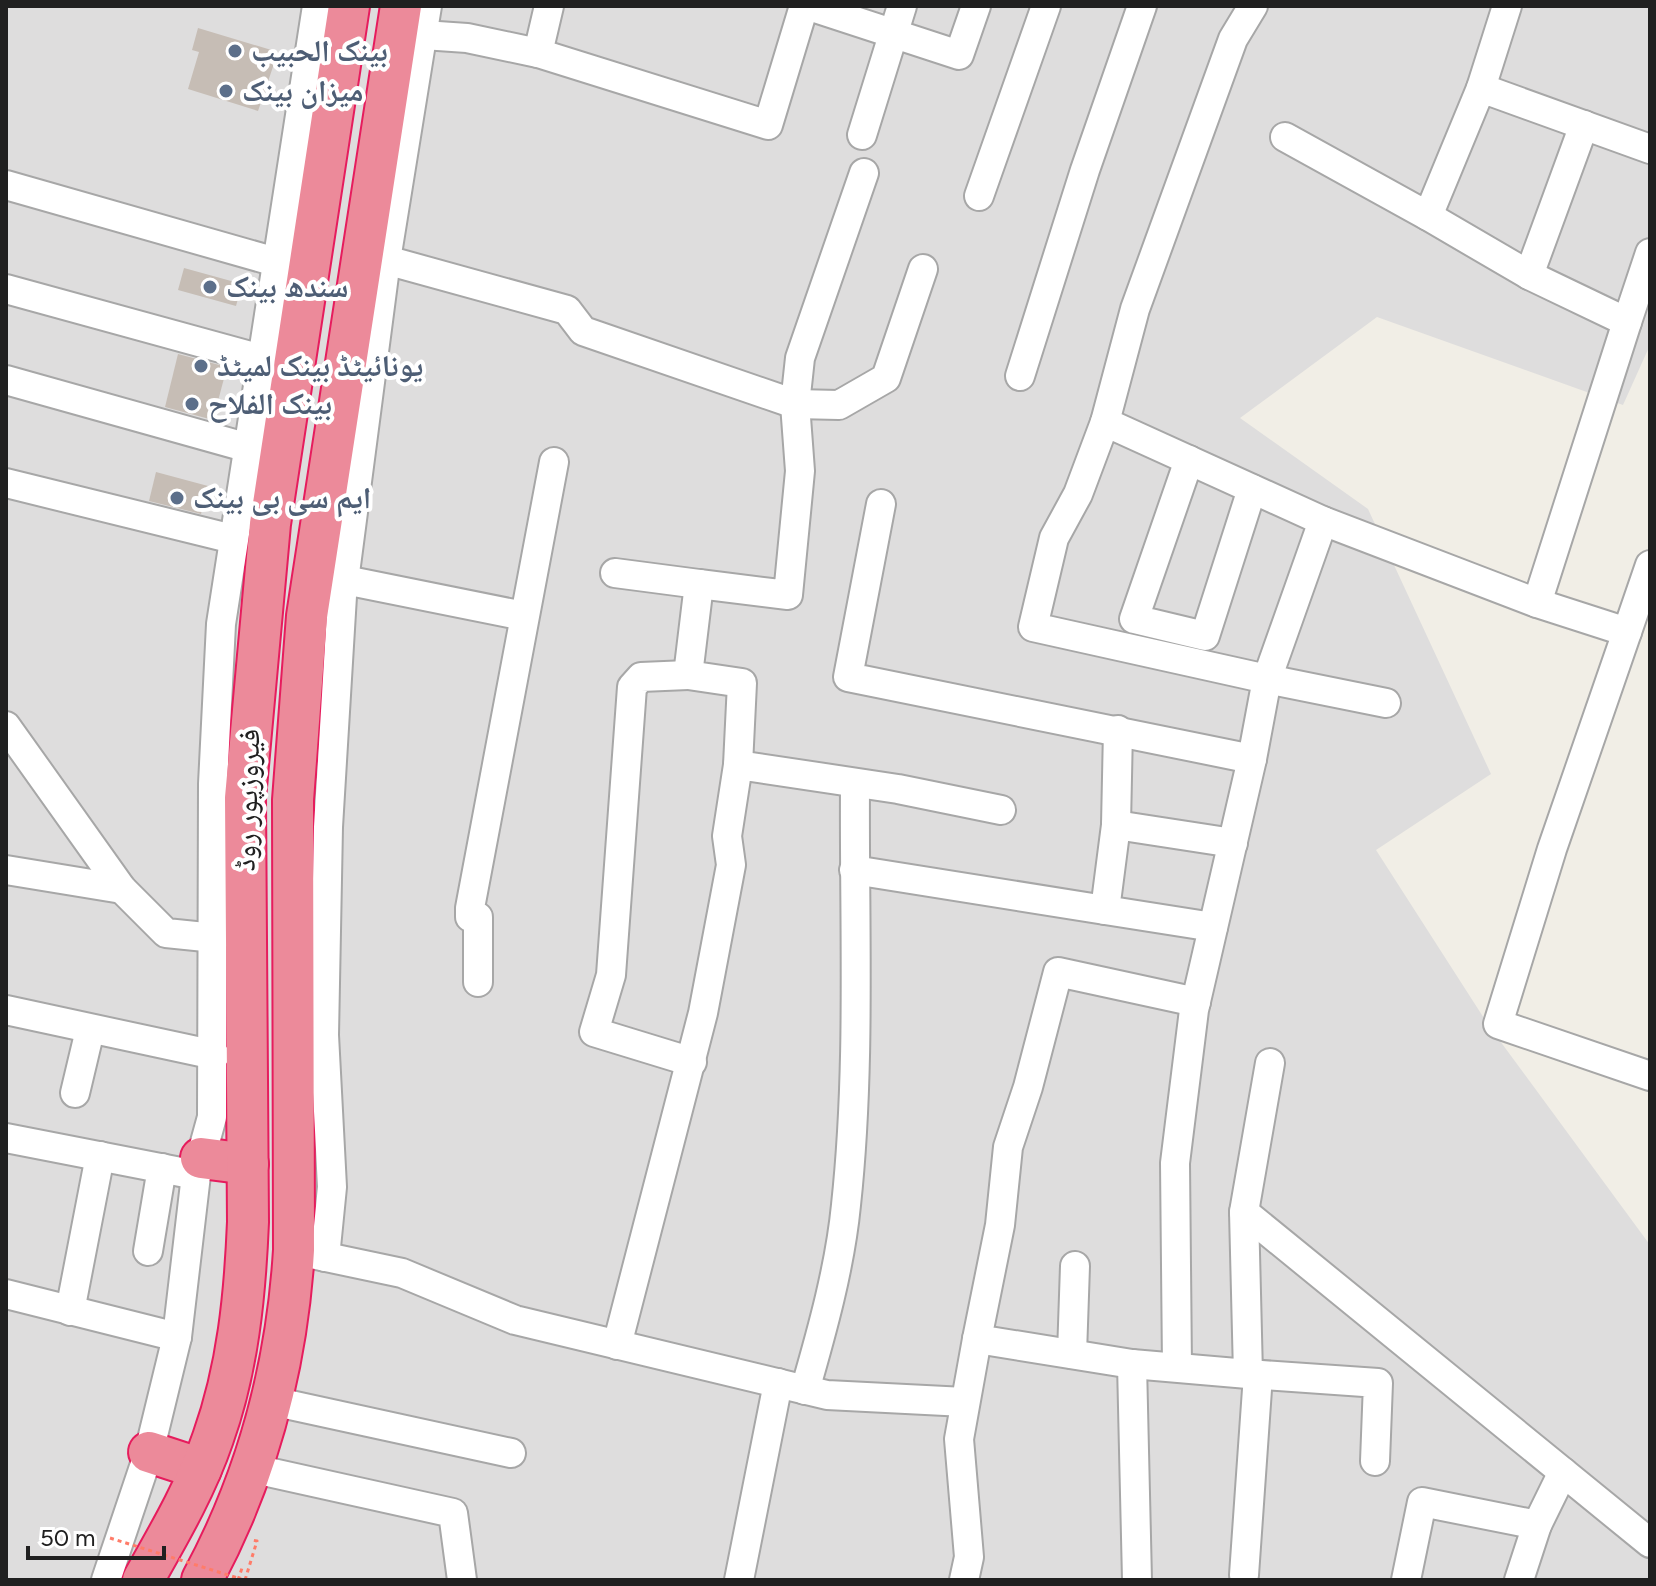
<svg xmlns="http://www.w3.org/2000/svg" width="1656" height="1586" font-family="Figtree,'Noto Naskh Arabic',sans-serif">
  <rect width="100%" height="100%" fill="#f1eee6"/>
  <path fill="#dedddd" d="M 6,6 L 1650,6 L 1650,345 L 1623,405 L 1377,317 L 1240,418 L 1368,509 L 1491,774 L 1376,850 L 1489,1026 L 1650,1245 L 1650,1580 L 6,1580 Z"/>
  <g fill="#c6bdb5">
    <path d="M 198,28 L 278,52 L 258,111 L 188,89 L 199,52 L 192,50 Z"/>
    <path d="M 184,268 L 242,284 L 236,306 L 178,290 Z"/>
    <path d="M 178,354 L 227,367 L 213,420 L 165,407 Z"/>
    <path d="M 156,472 L 208,486 L 201,514 L 149,501 Z"/>
  </g>
  <g fill="none" stroke-linecap="round" stroke-linejoin="round">
    <defs>
      <g id="minor">
        <path d="M 549,6 L 538,53 L 768,125 L 804,6"/>
        <path d="M 809,6 L 959,55 L 976,6"/>
        <path d="M 1253,6 L 1233,39 L 1135,309 L 1105,422 L 1323,521 L 1267,679 L 1386,703"/>
        <path d="M 423,35 L 467,38 L 538,53"/>
        <path d="M 1481,88 L 1507,6"/>
        <path d="M 862,135 L 902,6"/>
        <path d="M 1285,137 L 1428,216 L 1481,88 L 1650,149"/>
        <path d="M 6,185 L 276,262"/>
        <path d="M 979,196 L 1046,6"/>
        <path d="M 1428,216 L 1529,275 L 1627,322 L 1650,253"/>
        <path d="M 386,260 L 567,310 L 583,331 L 795,404 L 839,405 L 886,378 L 923,269"/>
        <path d="M 1529,275 L 1584,125"/>
        <path d="M 6,289 L 261,359"/>
        <path d="M 1020,376 L 1085,170 L 1142,6"/>
        <path d="M 6,380 L 263,452"/>
        <path d="M 1189,460 L 1134,619 L 1205,636 L 1252,489"/>
        <path d="M 6,483 L 233,539"/>
        <path d="M 881,504 L 848,677 L 1252,759 L 1267,679 L 1033,627 L 1054,538 L 1078,494 L 1105,422"/>
        <path d="M 1323,521 L 1537,603 L 1627,632 L 1552,849 L 1498,1024 L 1650,1076"/>
        <path d="M 615,573 L 699,584 L 688,675 L 742,683 L 738,765"/>
        <path d="M 345,580 L 524,616"/>
        <path d="M 699,584 L 788,595 L 800,471 L 795,404 L 800,358 L 864,173"/>
        <path d="M 1537,603 L 1627,322"/>
        <path d="M 1627,632 L 1650,565"/>
        <path d="M 688,675 L 641,677 L 632,687 L 611,975 L 594,1032 L 692,1062"/>
        <path d="M 6,726 L 122,889 L 166,933 L 215,938"/>
        <path d="M 1116,825 L 1118,730"/>
        <path d="M 6,870 L 122,889"/>
        <path d="M 854,870 L 1105,910"/>
        <path d="M 1213,927 L 1105,910 L 1116,825 L 1233,843"/>
        <path d="M 478,982 L 478,917 L 470,917 L 470,908 L 554,462"/>
        <path d="M 1196,1002 L 1058,972 L 1028,1087 L 1008,1147 L 1000,1225 L 977,1339 L 1132,1364 L 1248,1374 L 1244,1212 L 1270,1063"/>
        <path d="M 6,1010 L 215,1055"/>
        <path d="M 75,1093 L 90,1030"/>
        <path d="M 6,1138 L 196,1175"/>
        <path d="M 1244,1212 L 1650,1543"/>
        <path d="M 148,1251 L 162,1168"/>
        <path d="M 307,1253 L 402,1273 L 515,1320 L 827,1395 L 965,1402"/>
        <path d="M 325,1257 L 332,1187 L 324,1035 L 328,827 L 342,596 L 386,260 L 427,6"/>
        <path d="M 6,1294 L 177,1337"/>
        <path d="M 70,1311 L 100,1156"/>
        <path d="M 617,1345 L 703,1013 L 731,865 L 727,836 L 738,765 L 898,789 L 1001,810"/>
        <path d="M 1072,1354 L 1075,1266"/>
        <path d="M 1132,1364 L 1137,1580"/>
        <path d="M 1177,1367 L 1175,1163 L 1194,1010 L 1252,759"/>
        <path d="M 1248,1374 L 1378,1383 L 1375,1461"/>
        <path d="M 805,1390 C 822,1331 840,1267 846,1205 C 861,1067 854,924 855,785"/>
        <path d="M 272,1401 L 511,1453"/>
        <path d="M 250,1468 L 453,1513 L 462,1580"/>
        <path d="M 1244,1575 L 1258,1375"/>
        <path d="M 106,1580 L 149,1452 L 177,1337 L 196,1175 L 212,1117 L 213,784 L 221,624 L 317,6"/>
        <path d="M 739,1580 L 778,1383"/>
        <path d="M 964,1580 L 969,1557 L 959,1439 L 977,1339"/>
        <path d="M 1406,1580 L 1422,1502 L 1537,1525 L 1563,1472"/>
        <path d="M 1519,1580 L 1537,1525"/>
      </g>
      <g id="highway">
        <path d="M 201,1158 L 248,1164"/>
        <path d="M 149,1452 L 201,1469"/>
        <path d="M 143,1580 C 169,1534 196,1488 213,1438 C 238,1368 245,1295 248,1222 L 245,798 L 270,524 L 349,6"/>
        <path d="M 202,1580 C 257,1478 287,1365 294,1250 L 293,800 L 307,616 L 401,6"/>
      </g>
    </defs>
    <use href="#minor" stroke="#a7a7a7" stroke-width="32"/>
    <use href="#highway" stroke="#e61c5d" stroke-width="44"/>
    <g stroke="#ff7c69" stroke-width="3" stroke-dasharray="4 4" stroke-linecap="butt">
      <path d="M 238,1580 L 242,1568"/>
      <path d="M 245,1580 L 257,1541 L 252,1540"/>
    </g>
    <use href="#minor" stroke="#fff" stroke-width="28"/>
    <use href="#highway" stroke="#ec8a9a" stroke-width="40"/>
    <path stroke="#ff7c69" stroke-width="3" stroke-dasharray="4 4" stroke-linecap="butt" d="M 110,1538 L 244,1580"/>
  </g>
  <g fill="#5c6f8a" stroke="#fff" stroke-width="3">
    <circle cx="235" cy="51" r="8"/>
    <circle cx="226" cy="91" r="8"/>
    <circle cx="210" cy="287" r="8"/>
    <circle cx="201" cy="366" r="8"/>
    <circle cx="192" cy="404" r="8"/>
    <circle cx="177" cy="498" r="8"/>
  </g>
  <g text-anchor="middle" stroke-width="8" stroke-linejoin="round" paint-order="stroke">
    <g font-size="30" font-weight="bold" fill="#4e5e75" stroke="#fff" text-anchor="start">
      <text x="251" y="61">بينک الحبيب</text>
      <text x="242" y="101">میزان بینک</text>
      <text x="226" y="297">سندھ بینک</text>
      <text x="217" y="376">یونائیٹڈ بینک لمیٹڈ</text>
      <text x="208" y="414">بینک الفلاح</text>
      <text x="193" y="508">ایم سی بی بینک</text>
    </g>
    <g font-size="30" fill="#202020" stroke="#fff">
      <text transform="translate(247 800) rotate(-88)" y="10">فیروزپور روڈ</text>
    </g>
  </g>
  <rect width="1656" height="1586" fill="none" stroke="#202020" stroke-width="16"/>
  <path d="M28 1546v12h136v-12" fill="none" stroke="#202020" stroke-width="4"/>
  <text x="40" y="1546" font-size="24" fill="#202020" stroke="#ffffff" stroke-width="6" paint-order="stroke">50 m</text>
</svg>
